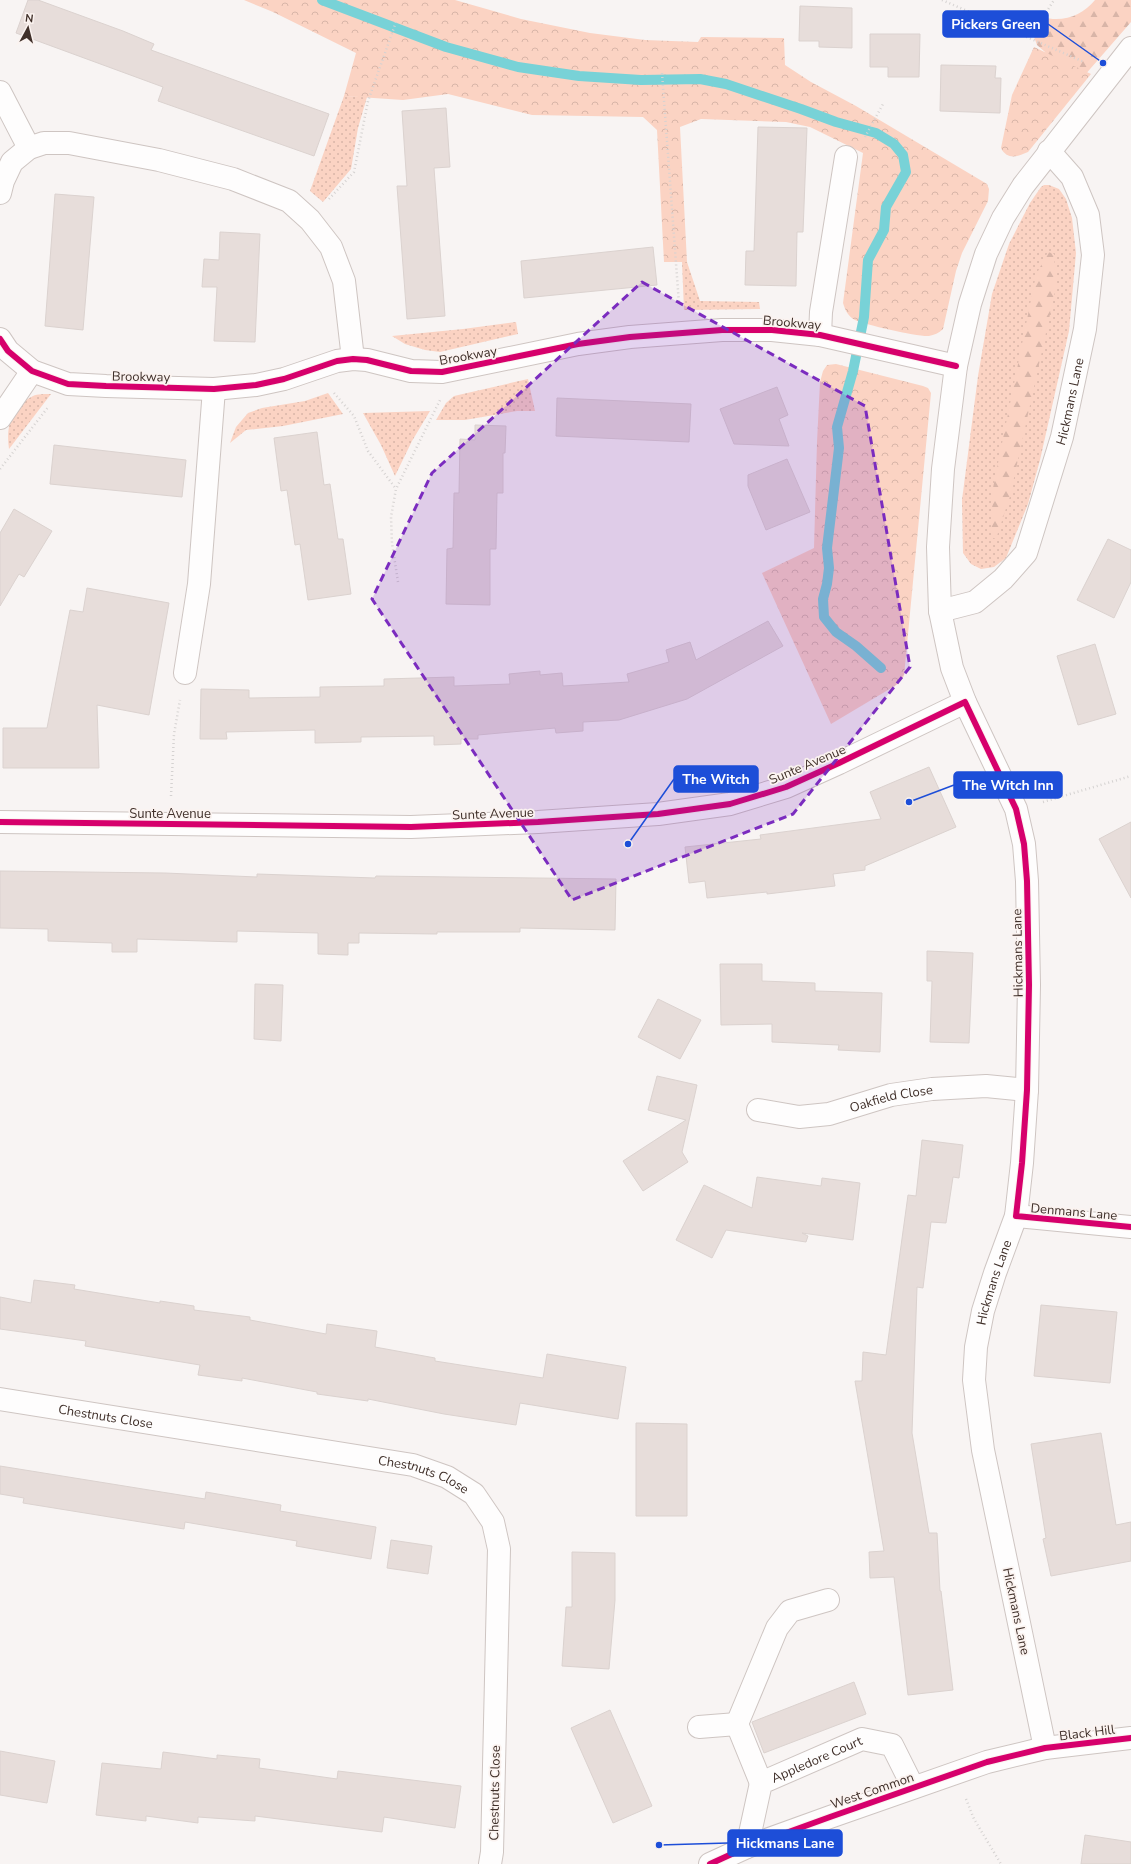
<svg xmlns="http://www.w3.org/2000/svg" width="1131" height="1864" font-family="'Nunito Sans',sans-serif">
  <defs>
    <pattern id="grass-dots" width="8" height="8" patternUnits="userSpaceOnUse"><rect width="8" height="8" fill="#fbd3c3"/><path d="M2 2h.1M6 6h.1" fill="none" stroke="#d8b5a8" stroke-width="1.8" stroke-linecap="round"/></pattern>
    <pattern id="forest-firs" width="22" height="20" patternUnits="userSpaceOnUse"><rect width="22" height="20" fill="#fbd3c3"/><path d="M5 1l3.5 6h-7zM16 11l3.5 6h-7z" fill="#d8b5a8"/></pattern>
    <pattern id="park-crowns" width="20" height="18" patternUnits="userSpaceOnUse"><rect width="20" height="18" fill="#fbd3c3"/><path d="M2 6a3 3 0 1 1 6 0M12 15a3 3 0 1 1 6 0" fill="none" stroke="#d8b5a8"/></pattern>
  </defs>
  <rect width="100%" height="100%" fill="#f8f4f3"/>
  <g fill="url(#grass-dots)">
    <path d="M 344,96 L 367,97 L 358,128 L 351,169 L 323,202 L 310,191 Z"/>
    <path d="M 1044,185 L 1049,185 L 1059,189 L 1066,199 L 1072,218 L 1076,253 L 1069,331 L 1040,460 L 1028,504 L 1006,558 L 994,567 L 981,569 L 971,564 L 963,553 L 962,500 L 978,376 L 992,294 L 1009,244 L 1030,203 L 1041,187 Z"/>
    <path d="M 682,262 L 687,262 L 700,301 L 759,302 L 760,309 L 684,310 Z"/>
    <path d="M 516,322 L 518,334 L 440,352 L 425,350 L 405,344 L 392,336 L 463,329 Z"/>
    <path d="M 528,379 L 535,411 L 517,411 L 465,420 L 436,420 L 446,403 L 454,396 Z"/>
    <path d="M 328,393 L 343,414 L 283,426 L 246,430 L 230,443 L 236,427 L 248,413 L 262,408 L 305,401 Z"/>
    <path d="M 51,394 L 9,449 C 6,426 10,408 33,396 C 37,394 45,394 51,394 Z"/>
    <path d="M 430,411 L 412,441 L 395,476 L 381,445 L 363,413 Z"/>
  </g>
  <g fill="url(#forest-firs)">
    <path d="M 1095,0 L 1131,0 L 1131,22 L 1084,76 L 1049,68 L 1045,52 L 1037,45 L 1033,34 L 1035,20 C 1041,16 1049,19 1056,19 C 1072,19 1085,12 1095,0 Z"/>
    <path d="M 1048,252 L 1054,254 L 1056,287 L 1010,496 L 996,539 L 991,537 L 993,488 L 1036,275 Z"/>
  </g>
  <g fill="url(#park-crowns)">
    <path d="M 244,0 L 455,0 L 521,19 L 590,33 L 645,40 L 698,42 L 701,37 L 784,38 L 785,65 L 811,82 L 856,106 L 987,184 L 989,189 L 988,201 L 962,253 L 956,271 L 943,329 C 939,333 934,335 929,336 C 918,337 866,325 855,320 C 848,316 845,310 843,303 L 863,153 L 810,127 L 786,122 L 701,119 L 680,127 L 687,262 L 664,262 L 657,130 L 643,117 L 532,115 L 448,94 L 403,100 L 344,96 L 356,53 L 273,12 Z"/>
    <path d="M 1034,47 L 1091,74 L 1028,152 C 1017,157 1007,160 1001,148 L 1012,95 Z"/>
    <path d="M 836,364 L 923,386 L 928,388 L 931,393 L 904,676 L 898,684 L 831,724 L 762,573 L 814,548 L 817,442 L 820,382 L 823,371 L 827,365 Z"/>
  </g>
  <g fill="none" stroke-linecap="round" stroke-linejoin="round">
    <path stroke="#78d2d7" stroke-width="10" d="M 322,0 L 446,47 L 518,67 L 579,76 L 641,80 L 700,79 L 726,84 L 801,109 L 836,122 L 876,133 L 894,144 L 903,155 L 906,172 L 886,207 L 884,230 L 868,260 L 864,317 L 853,371 L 837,427 L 839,448 L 827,548 L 829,568 L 827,584 L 823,599 L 824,617 L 836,632 L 856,646 L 881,668"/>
  </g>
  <g fill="#e7ddda" stroke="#dbd2cf">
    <path d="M 28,0 L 38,0 L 123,31 L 154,44 L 151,50 L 329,114 L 314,156 L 158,101 L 163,87 L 16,33 Z"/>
    <path d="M 800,6 L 852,8 L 852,48 L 819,47 L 819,41 L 799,41 Z"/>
    <path d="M 870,34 L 920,34 L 919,77 L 888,77 L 888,67 L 870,67 Z"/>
    <path d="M 941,65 L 996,66 L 995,78 L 1001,78 L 1000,113 L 940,111 Z"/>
    <path d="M 446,108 L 450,167 L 434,168 L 445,316 L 407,319 L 397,186 L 407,186 L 402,111 Z"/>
    <path d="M 758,127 L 807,128 L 803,232 L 797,232 L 796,286 L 745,285 L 746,251 L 754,251 Z"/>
    <path d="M 55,194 L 94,197 L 83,330 L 45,326 Z"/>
    <path d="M 220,232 L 260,234 L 255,342 L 214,341 L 217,287 L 202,287 L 204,259 L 219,260 Z"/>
    <path d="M 653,247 L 657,285 L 524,298 L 521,261 Z"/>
    <path d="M 777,387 L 788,415 L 779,419 L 789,446 L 734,444 L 720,409 Z"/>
    <path d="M 557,398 L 691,404 L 689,442 L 556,436 Z"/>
    <path d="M 475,425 L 506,426 L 505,453 L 503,453 L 503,493 L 497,493 L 496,549 L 490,549 L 490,605 L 446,604 L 447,549 L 453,548 L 454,493 L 459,493 L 460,439 L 475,440 Z"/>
    <path d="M 317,432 L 324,485 L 330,484 L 338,539 L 343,539 L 351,594 L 308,600 L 300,544 L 295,545 L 287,490 L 281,491 L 274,438 Z"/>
    <path d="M 54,445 L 186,460 L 182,497 L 50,484 Z"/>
    <path d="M 787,459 L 810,512 L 766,530 L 748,486 L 748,475 Z"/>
    <path d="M 14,509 L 52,531 L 24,577 L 19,574 L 0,606 L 0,533 Z"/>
    <path d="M 1108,539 L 1131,550 L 1131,582 L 1114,618 L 1077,600 Z"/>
    <path d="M 87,588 L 169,603 L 149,715 L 97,705 L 99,768 L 3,768 L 3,728 L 47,728 L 70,610 L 83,612 Z"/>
    <path d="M 768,621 L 783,646 L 687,699 L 619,720 L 583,722 L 583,731 L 556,733 L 555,728 L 478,735 L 478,739 L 461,739 L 461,744 L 434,745 L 434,736 L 361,737 L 361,742 L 315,743 L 315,730 L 226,732 L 227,739 L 200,739 L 201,689 L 249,690 L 249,698 L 320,697 L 320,687 L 384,686 L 384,679 L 454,677 L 454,686 L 510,684 L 509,674 L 540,671 L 540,675 L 562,673 L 563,686 L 629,682 L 627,674 L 669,662 L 666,650 L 690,642 L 696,660 Z"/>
    <path d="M 1095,644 L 1116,714 L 1078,725 L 1057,656 Z"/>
    <path d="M 929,767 L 956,827 L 865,866 L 865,870 L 833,874 L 835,886 L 767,894 L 767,892 L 707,898 L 705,881 L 689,883 L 685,847 L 761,839 L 760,835 L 881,819 L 870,792 Z"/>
    <path d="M 1131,822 L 1131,898 L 1099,839 Z"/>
    <path d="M 0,871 L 165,873 L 257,877 L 257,874 L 375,878 L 376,876 L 616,879 L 615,930 L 520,928 L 520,932 L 437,932 L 437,934 L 359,933 L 359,943 L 348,943 L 348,955 L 318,954 L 318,933 L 237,931 L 237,942 L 137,939 L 137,952 L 112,952 L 112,943 L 48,941 L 48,929 L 0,928 Z"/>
    <path d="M 927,951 L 973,953 L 969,1043 L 930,1042 L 932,981 L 927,981 Z"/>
    <path d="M 720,964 L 762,964 L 762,981 L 815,983 L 815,991 L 882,993 L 880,1052 L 838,1050 L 839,1045 L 772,1042 L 772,1024 L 721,1025 Z"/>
    <path d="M 255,984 L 283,985 L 281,1041 L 254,1039 Z"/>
    <path d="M 658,999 L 701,1020 L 680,1059 L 638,1037 Z"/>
    <path d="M 657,1076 L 697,1085 L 682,1152 L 688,1162 L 643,1191 L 623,1161 L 686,1120 L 648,1110 Z"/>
    <path d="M 922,1140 L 963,1145 L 959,1178 L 953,1177 L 946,1223 L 931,1222 L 923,1288 L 917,1287 L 912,1433 L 929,1533 L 937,1533 L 940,1591 L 941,1591 L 953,1690 L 908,1695 L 894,1577 L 870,1578 L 869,1552 L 884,1551 L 855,1381 L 862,1381 L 863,1352 L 886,1355 L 908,1195 L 916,1196 Z"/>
    <path d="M 757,1177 L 821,1186 L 822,1178 L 860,1183 L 853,1240 L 802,1233 L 808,1236 L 806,1242 L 726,1230 L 712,1258 L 676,1240 L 704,1185 L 752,1208 Z"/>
    <path d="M 34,1280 L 75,1285 L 74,1289 L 160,1303 L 160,1301 L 194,1306 L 194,1310 L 250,1317 L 250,1320 L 326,1334 L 327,1324 L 377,1331 L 375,1347 L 435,1358 L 435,1361 L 543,1378 L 547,1354 L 626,1367 L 618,1419 L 520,1403 L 516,1425 L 444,1414 L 368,1399 L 368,1401 L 317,1394 L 317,1392 L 242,1378 L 242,1381 L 198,1375 L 200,1365 L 85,1346 L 86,1341 L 0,1329 L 0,1297 L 31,1303 Z"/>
    <path d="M 1041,1305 L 1117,1312 L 1110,1383 L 1034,1376 Z"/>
    <path d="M 636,1423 L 687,1424 L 687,1516 L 636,1516 Z"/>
    <path d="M 1101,1433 L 1116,1525 L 1131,1522 L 1131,1561 L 1051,1576 L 1043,1539 L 1046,1538 L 1031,1444 Z"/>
    <path d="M 0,1466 L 205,1499 L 206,1492 L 281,1505 L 280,1511 L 376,1527 L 371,1559 L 296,1546 L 297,1541 L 185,1522 L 184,1529 L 23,1503 L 24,1498 L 0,1494 Z"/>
    <path d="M 391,1540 L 432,1546 L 428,1574 L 387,1568 Z"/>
    <path d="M 572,1552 L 615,1553 L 615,1600 L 609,1669 L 562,1666 L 566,1607 L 572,1607 Z"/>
    <path d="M 854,1682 L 866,1714 L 764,1753 L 752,1722 Z"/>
    <path d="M 610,1710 L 652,1806 L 613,1823 L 571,1728 Z"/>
    <path d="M 0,1751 L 55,1761 L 47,1803 L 0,1795 Z"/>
    <path d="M 163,1752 L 217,1759 L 217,1755 L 260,1759 L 259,1768 L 337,1779 L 338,1771 L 461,1786 L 455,1828 L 384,1817 L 382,1832 L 255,1816 L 255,1821 L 198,1817 L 198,1823 L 146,1816 L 146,1821 L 96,1815 L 102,1763 L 161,1769 Z"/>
    <path d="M 1085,1835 L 1131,1842 L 1131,1864 L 1081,1864 Z"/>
  </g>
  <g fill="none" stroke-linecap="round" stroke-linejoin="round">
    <defs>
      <g id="minor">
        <path d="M 0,92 L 29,148"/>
        <path d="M 0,193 L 3,181 L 12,162 L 29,148 L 44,143 L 69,143 L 159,160 L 233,179 L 289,201 L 310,220 L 331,247 L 344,281 L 353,359"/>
        <path d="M 820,335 L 821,312 L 846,157"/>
        <path d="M 0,339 L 8,351 L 32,371 L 68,384 L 106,386 L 214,389 L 256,385 L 284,379 L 337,361 L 353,359 L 367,360 L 411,371 L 442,372 L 578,344 L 630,337 L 722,330 L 772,330 L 820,335 L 956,366"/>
        <path d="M 0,418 L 32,371"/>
        <path id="s1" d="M 940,611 L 975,602 L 1003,579 L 1026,553 L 1062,437 L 1085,329 L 1093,255 L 1088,215 L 1072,177 L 1049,151"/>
        <path d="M 185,673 L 199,584 L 214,389"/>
        <path d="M 0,822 L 411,827 L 538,822 L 658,814 L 730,804 L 786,787 L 839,763 L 965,702"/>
        <path id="s2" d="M 758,1110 L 799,1117 L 829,1114 L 891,1095 L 932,1089 L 986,1086 L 1027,1090"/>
        <path d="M 1016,1216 L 1131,1227"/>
        <path id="s3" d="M 0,1399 L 413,1465 L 447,1477 L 474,1494 L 493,1522 L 499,1549 L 492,1852 L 490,1864"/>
        <path d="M 737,1724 L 777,1628 L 790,1611 L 828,1600"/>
        <path d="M 699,1727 L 737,1724 L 761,1783"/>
        <path id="s4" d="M 1045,1748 L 983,1450 L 974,1380 L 976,1347 L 983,1311 L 995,1273 L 1016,1216 L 1022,1163 L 1027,1090 L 1029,985 L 1027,881 L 1024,844 L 1016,809 L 965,702 L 952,668 L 940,611 L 938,547 L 943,469 L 956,366 L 970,304 L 986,254 L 1003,218 L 1023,186 L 1131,48"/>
        <path id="s5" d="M 747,1847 L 761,1783 L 862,1739 L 892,1745 L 913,1787"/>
      </g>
      <path id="major" d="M 710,1864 L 747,1847 L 830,1817 L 987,1762 L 1045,1748 L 1131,1738"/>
    </defs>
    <use href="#minor" stroke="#cec5c2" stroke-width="24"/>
    <use href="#major" stroke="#cec5c2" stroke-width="24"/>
    <g stroke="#d5d2d1" stroke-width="2.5" stroke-dasharray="1 3" stroke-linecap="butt">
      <path d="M 942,0 L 1084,62"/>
      <path d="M 1017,32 L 1042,19 L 1054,0"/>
      <path d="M 662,73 L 679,304"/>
      <path d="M 865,137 L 883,104"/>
      <path d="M 329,199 L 354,172 L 368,101 L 396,22"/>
      <path d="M 334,393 L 354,416 L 368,451 L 396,489"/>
      <path d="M 0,469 L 49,406"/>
      <path d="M 398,582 L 392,543 L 391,517 L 396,489 L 440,400"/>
      <path d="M 171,796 L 174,734 L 180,700"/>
      <path d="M 1043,802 L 1131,776"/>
      <path d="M 966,1799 L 974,1819 L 1001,1864"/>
    </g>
    <use href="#minor" stroke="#fefdfd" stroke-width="22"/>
    <use href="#major" stroke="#fefdfd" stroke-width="22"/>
    <defs>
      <g id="cycleway">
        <path d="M 0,339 L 8,351 L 32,371 L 68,384 L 106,386 L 214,389 L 256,385 L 284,379 L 337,361 L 353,359 L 367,360 L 411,371 L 442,372 L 578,344 L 630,337 L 722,330 L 772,330 L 820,335 L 956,366"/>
        <path d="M 0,822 L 411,827 L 538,822 L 658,814 L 730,804 L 786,787 L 839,763 L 965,702 L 1016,809 L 1024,844 L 1027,881 L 1029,985 L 1027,1090 L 1022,1163 L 1016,1216 L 1131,1227"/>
        <path d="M 710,1864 L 747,1847 L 830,1817 L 987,1762 L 1045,1748 L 1131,1738"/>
      </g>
    </defs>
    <use href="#cycleway" stroke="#fbf3f0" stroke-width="8"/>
    <use href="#cycleway" stroke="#d6006c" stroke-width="6"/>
  </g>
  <path fill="#7b2cbf" fill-opacity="0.2" stroke="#7b2cbf" stroke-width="3" stroke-dasharray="8 5" stroke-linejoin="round" d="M 642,282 L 865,406 L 910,667 L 793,814 L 572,900 L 372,599 L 432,473 Z"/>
  <g text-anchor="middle" stroke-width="3.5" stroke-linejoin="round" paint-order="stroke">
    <g font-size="13" fill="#3f2f29" stroke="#fbf3f0">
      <text transform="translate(792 322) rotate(5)" y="5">Brookway</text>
      <text transform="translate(468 355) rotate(-10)" y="5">Brookway</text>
      <text transform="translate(141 376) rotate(1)" y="5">Brookway</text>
      <text dy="5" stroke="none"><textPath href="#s1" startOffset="265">Hickmans Lane</textPath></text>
      <text transform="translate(807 764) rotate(-23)" y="5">Sunte Avenue</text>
      <text x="170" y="818">Sunte Avenue</text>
      <text transform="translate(493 813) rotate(-2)" y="5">Sunte Avenue</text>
      <text transform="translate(1017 953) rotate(-91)" y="5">Hickmans Lane</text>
      <text dy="5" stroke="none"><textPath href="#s2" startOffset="136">Oakfield Close</textPath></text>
      <text transform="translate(1074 1211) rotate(5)" y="5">Denmans Lane</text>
      <text dy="5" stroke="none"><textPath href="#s4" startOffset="475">Hickmans Lane</textPath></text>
      <text dy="5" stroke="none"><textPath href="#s3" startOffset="107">Chestnuts Close</textPath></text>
      <text dy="5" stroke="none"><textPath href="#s3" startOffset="431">Chestnuts Close</textPath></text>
      <text transform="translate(1017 1611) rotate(78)" y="5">Hickmans Lane</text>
      <text transform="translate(1087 1732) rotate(-7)" y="5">Black Hill</text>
      <text dy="5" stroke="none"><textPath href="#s5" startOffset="126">Appledore Court</textPath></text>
      <text transform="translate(872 1790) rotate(-19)" y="5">West Common</text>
      <text transform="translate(494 1793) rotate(-89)" y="5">Chestnuts Close</text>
    </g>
  </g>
  <path fill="none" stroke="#1d4ed8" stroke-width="1.5" d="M1103 63L1048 24M628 844L674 779M909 802L954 785M659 1845L728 1843"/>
  <g fill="#1d4ed8" stroke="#fbf3f0" stroke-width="1.5">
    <circle cx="1103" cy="63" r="4"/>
    <circle cx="628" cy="844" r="4"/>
    <circle cx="909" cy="802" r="4"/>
    <circle cx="659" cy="1845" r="4"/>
  </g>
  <g fill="#1d4ed8" stroke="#1d4ed8" stroke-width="1.5">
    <rect x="943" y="11" width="105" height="26" rx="4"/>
    <rect x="674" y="766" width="84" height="26" rx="4"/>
    <rect x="954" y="772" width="108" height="26" rx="4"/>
    <rect x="728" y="1830" width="114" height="26" rx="4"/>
  </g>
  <g font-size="14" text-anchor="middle" font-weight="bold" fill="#fff">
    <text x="996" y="29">Pickers Green</text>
    <text x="716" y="784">The Witch</text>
    <text x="1008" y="790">The Witch Inn</text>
    <text x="785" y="1848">Hickmans Lane</text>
  </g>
  <g transform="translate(28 28) rotate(7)" stroke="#fbf3f0" stroke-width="3" paint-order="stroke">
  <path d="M0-3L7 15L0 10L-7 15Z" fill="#3f2f29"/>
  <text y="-6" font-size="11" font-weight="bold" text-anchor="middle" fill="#3f2f29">N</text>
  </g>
</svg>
